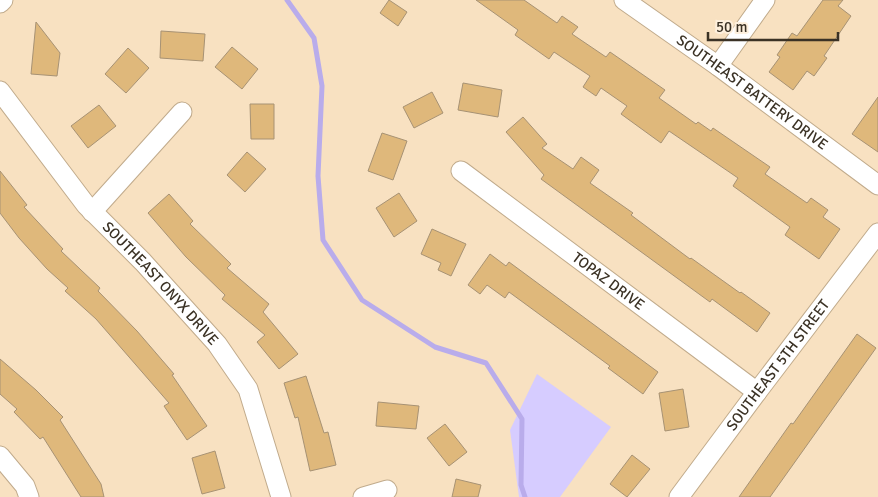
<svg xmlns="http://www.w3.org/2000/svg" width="878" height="497" font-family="Signika,sans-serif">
  <rect width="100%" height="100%" fill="#f8e1c1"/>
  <path fill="#d6ccff" d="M 537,374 L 611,427 L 560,497 L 519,497 L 510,430 Z"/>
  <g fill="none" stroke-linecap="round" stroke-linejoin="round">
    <path stroke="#b9aceb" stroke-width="5" d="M 287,0 L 314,38 L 322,86 L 318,176 L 323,240 L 362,300 L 435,347 L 486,363 L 522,419 L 521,485 L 525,497"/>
  </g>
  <g fill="#dfb87b" stroke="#a79274">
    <path d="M 389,0 L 407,12 L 398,26 L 380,13 Z"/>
    <path d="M 476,0 L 524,0 L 557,23 L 562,16 L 578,27 L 572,34 L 606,57 L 610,52 L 665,90 L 659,98 L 696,124 L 698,122 L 711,131 L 713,128 L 770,167 L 765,174 L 807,203 L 811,198 L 828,210 L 823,217 L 840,229 L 819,259 L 785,235 L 790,227 L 733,186 L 738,178 L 669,131 L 661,143 L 621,114 L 627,106 L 601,88 L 596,96 L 583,87 L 590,76 L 554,52 L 549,59 L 515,35 L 518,30 Z"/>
    <path d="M 823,0 L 843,0 L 838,6 L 851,16 L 824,56 L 827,58 L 814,76 L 807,71 L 793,90 L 769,72 L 780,57 L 777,55 L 792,33 L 797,36 Z"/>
    <path d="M 36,22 L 60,53 L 57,76 L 31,74 Z"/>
    <path d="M 161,31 L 205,34 L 203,61 L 160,58 Z"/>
    <path d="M 232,47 L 258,69 L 242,89 L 215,67 Z"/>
    <path d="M 128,48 L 149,68 L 126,93 L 105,74 Z"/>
    <path d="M 463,83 L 502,90 L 498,117 L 458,110 Z"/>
    <path d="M 432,92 L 443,113 L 414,128 L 403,107 Z"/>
    <path d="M 878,97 L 878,152 L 852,134 Z"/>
    <path d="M 250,104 L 274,104 L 274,139 L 251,139 Z"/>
    <path d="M 99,105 L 116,126 L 88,148 L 71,126 Z"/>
    <path d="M 523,117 L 547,144 L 542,148 L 573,169 L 581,157 L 599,170 L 590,183 L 633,213 L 631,215 L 690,259 L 691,258 L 740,293 L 741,292 L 770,313 L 757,332 L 712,299 L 710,302 L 541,179 L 544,175 L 506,132 Z"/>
    <path d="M 382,133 L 407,141 L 393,180 L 368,171 Z"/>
    <path d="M 247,152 L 266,169 L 245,192 L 227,175 Z"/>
    <path d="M 0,171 L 27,205 L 24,207 L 63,249 L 61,251 L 100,288 L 98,291 L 137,331 L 174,374 L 172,375 L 207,426 L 187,440 L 164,406 L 169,403 L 96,319 L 65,291 L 68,288 L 47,269 L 19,238 L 0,213 Z"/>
    <path d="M 399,193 L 417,221 L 394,237 L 376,208 Z"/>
    <path d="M 169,194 L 193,221 L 190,224 L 231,264 L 227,268 L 269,304 L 263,312 L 298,354 L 279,369 L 257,342 L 265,335 L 222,299 L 225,295 L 186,257 L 148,213 Z"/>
    <path d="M 432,229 L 466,244 L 451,276 L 438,270 L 441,263 L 421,254 Z"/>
    <path d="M 490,254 L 506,266 L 509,262 L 658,372 L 643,394 L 608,368 L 610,366 L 509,292 L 505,298 L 487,285 L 480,294 L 468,285 Z"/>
    <path d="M 857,334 L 876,348 L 770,497 L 739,497 L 791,423 L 793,424 Z"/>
    <path d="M 0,359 L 36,390 L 63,417 L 60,420 L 101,484 L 104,497 L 81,497 L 43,437 L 40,439 L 14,412 L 17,409 L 0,394 Z"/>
    <path d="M 306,376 L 324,433 L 328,432 L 336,465 L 310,471 L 298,417 L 295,418 L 284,383 Z"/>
    <path d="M 683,389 L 689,427 L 665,431 L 659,393 Z"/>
    <path d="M 378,402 L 419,406 L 416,429 L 376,426 Z"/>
    <path d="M 445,424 L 467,452 L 449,466 L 427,438 Z"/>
    <path d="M 215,451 L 225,488 L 202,494 L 192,458 Z"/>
    <path d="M 632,455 L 650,469 L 627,497 L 610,484 Z"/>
    <path d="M 456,479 L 481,485 L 478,497 L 452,497 Z"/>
  </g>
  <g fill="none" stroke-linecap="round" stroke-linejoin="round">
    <defs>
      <g id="minor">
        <path id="s1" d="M 624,0 L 718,66 L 878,185"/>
        <path d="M 0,3 L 3,0"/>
        <path d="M 718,66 L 765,0"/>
        <path id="s2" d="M 0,91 L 86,205 L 143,262 L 217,344 L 248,389 L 281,497"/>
        <path id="s3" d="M 461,171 L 757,392"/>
        <path d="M 92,212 L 182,112"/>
        <path d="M 0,456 L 25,486 L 29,497"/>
        <path d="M 363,497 L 387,490"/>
        <path id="s4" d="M 679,497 L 757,392 L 878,233"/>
      </g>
    </defs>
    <use href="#minor" stroke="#c1ab8c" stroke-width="21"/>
    <use href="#minor" stroke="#fff" stroke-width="19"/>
  </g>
  <g text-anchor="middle" stroke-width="5" stroke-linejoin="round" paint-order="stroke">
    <g font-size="15" fill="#3b3225" stroke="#fef0dd">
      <text dy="5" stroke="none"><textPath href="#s1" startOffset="158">SOUTHEAST BATTERY DRIVE</textPath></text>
      <text dy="5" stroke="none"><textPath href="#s3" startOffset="184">TOPAZ DRIVE</textPath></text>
      <text dy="5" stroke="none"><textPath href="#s2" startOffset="251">SOUTHEAST ONYX DRIVE</textPath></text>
      <text dy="5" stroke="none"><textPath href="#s4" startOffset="165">SOUTHEAST 5TH STREET</textPath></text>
    </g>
  </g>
  <path d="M708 32v8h130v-8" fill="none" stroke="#3b3225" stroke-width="2.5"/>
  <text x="716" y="32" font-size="15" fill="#3b3225" stroke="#fef0dd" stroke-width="4" paint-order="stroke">50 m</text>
</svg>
